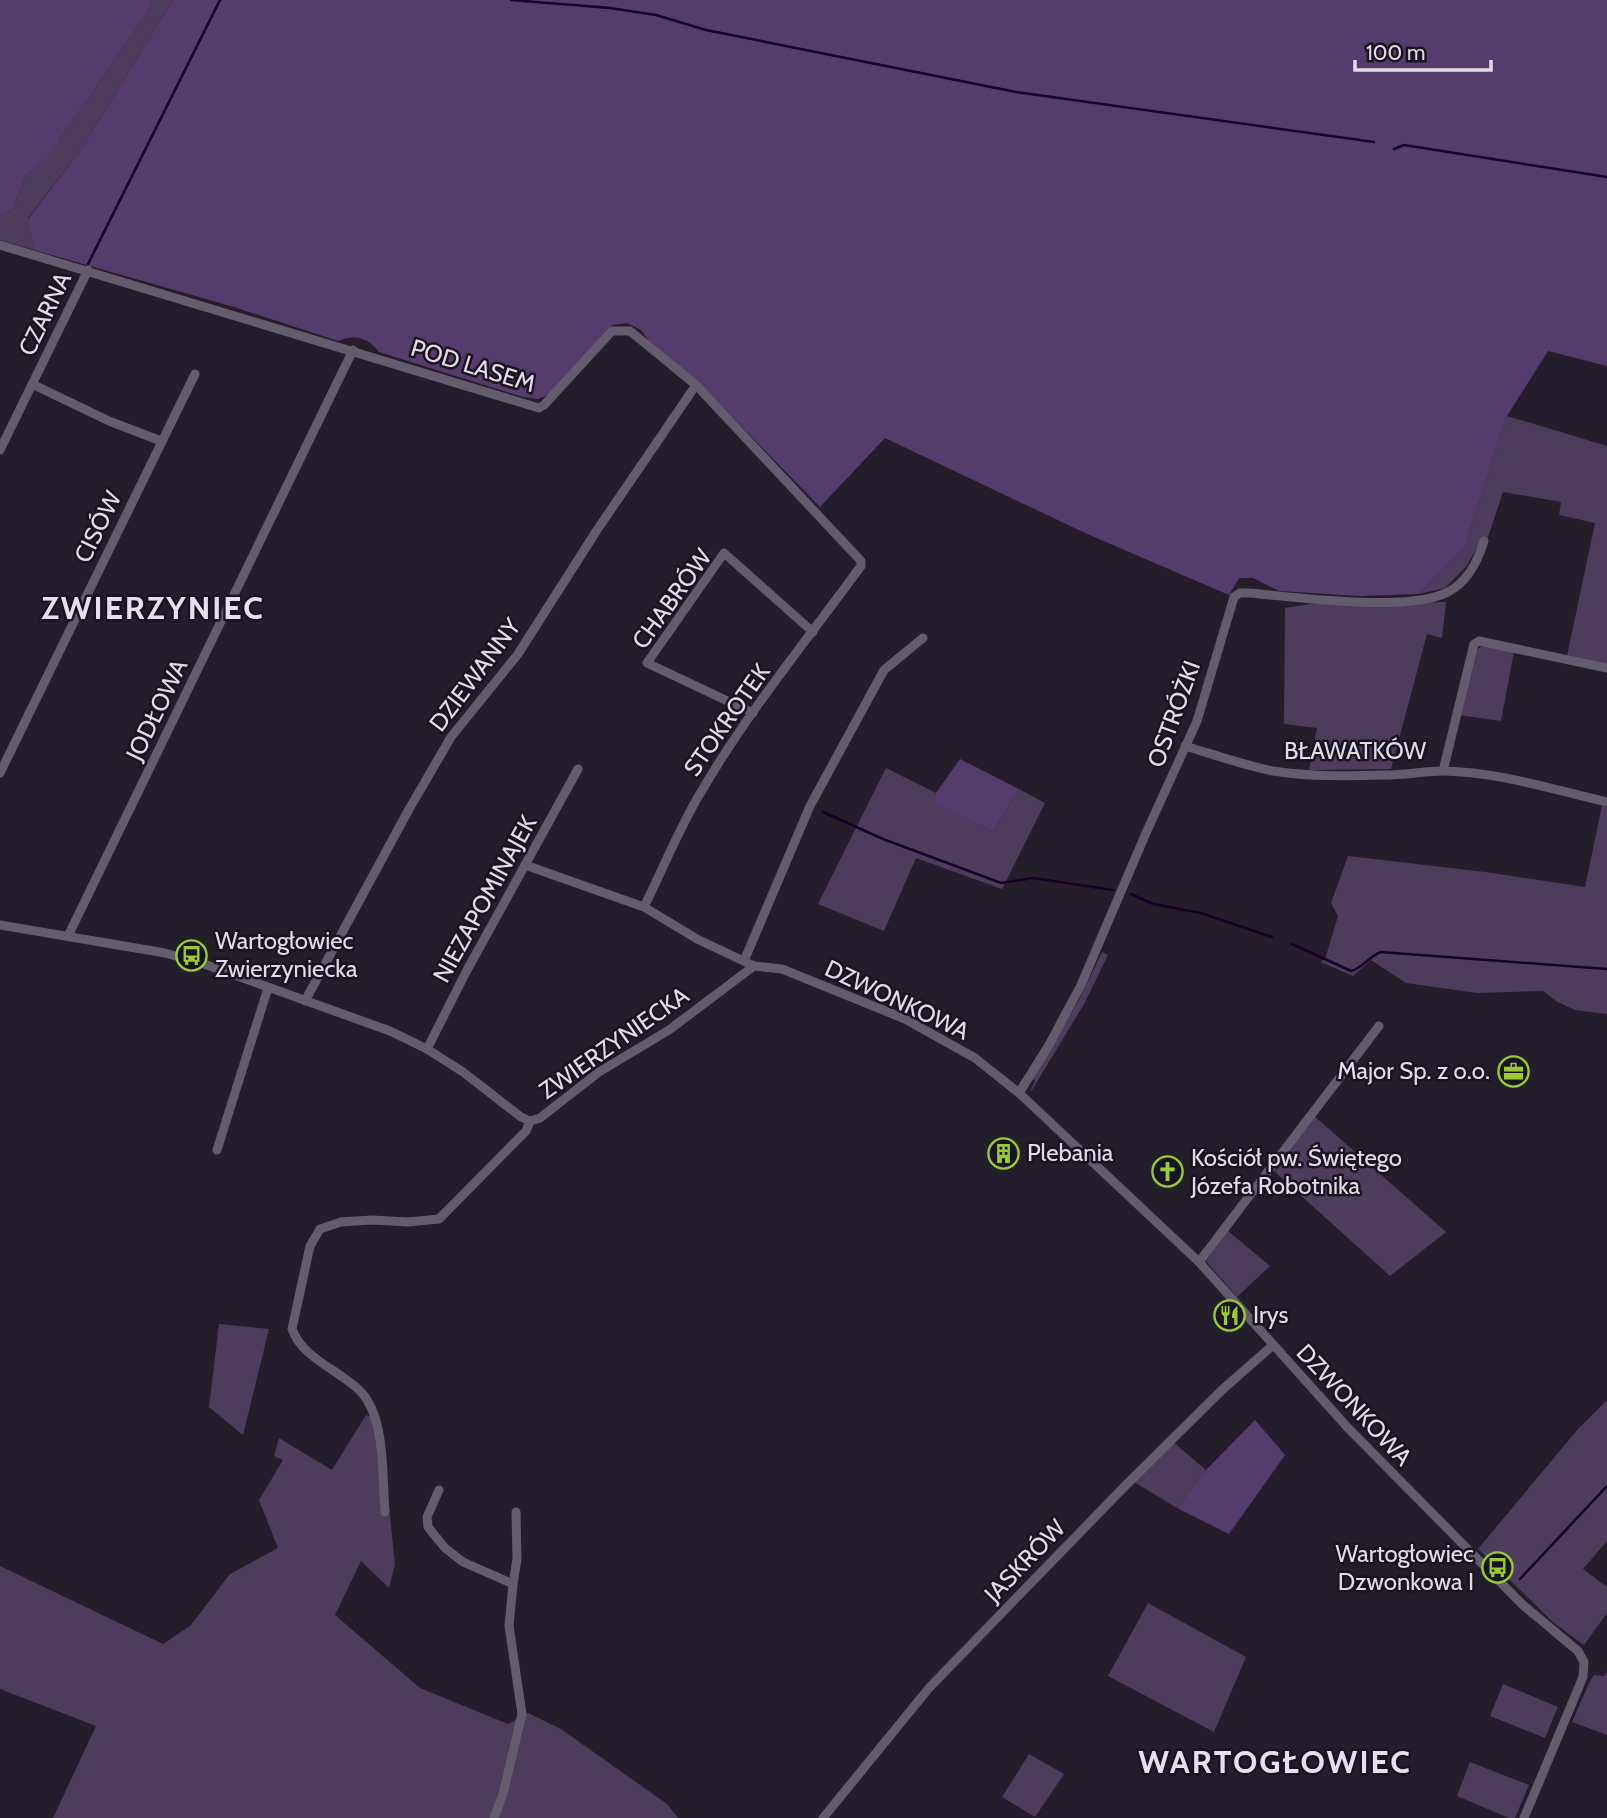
<svg xmlns="http://www.w3.org/2000/svg" width="1607" height="1818" font-family="Cabin,sans-serif">
  <rect width="100%" height="100%" fill="#241d2a"/>
  <g fill="#4d3d5d">
    <path d="M 152,0 L 173,0 L 82,148 L 28,218 L 34,250 L 0,240 L 0,216 L 13,209 L 26,175 L 47,157 L 60,139 L 149,10 Z"/>
    <path d="M 1507,416 L 1607,446 L 1607,664 L 1567,656 L 1595,523 L 1559,515 L 1561,502 L 1503,492 L 1488,537 L 1477,548 L 1465,568 L 1445,588 L 1419,594 L 1464,548 Z"/>
    <path d="M 1446,602 L 1442,638 L 1427,634 L 1391,769 L 1309,770 L 1317,728 L 1284,724 L 1285,608 L 1317,603 Z"/>
    <path d="M 1482,646 L 1514,652 L 1501,721 L 1459,715 L 1475,651 Z"/>
    <path d="M 886,768 L 936,793 L 937,804 L 993,831 L 1019,789 L 1045,803 L 1002,889 L 916,858 L 884,931 L 818,904 Z"/>
    <path d="M 1602,806 L 1607,807 L 1607,1014 L 1575,1010 L 1556,1001 L 1543,991 L 1477,993 L 1406,983 L 1371,960 L 1353,976 L 1321,962 L 1326,956 L 1338,916 L 1331,903 L 1348,856 L 1485,872 L 1585,887 Z"/>
    <path d="M 1102,952 L 1108,955 L 1084,1004 L 1032,1090 L 1030,1091 L 1035,1081 L 1033,1079 L 1079,1000 Z"/>
    <path d="M 1313,1115 L 1446,1232 L 1390,1276 L 1275,1172 Z"/>
    <path d="M 1228,1231 L 1270,1266 L 1237,1297 L 1206,1261 Z"/>
    <path d="M 219,1324 L 269,1329 L 243,1435 L 209,1407 Z"/>
    <path d="M 1607,1400 L 1607,1541 L 1583,1569 L 1607,1587 L 1607,1613 L 1584,1645 L 1554,1623 L 1478,1549 L 1578,1429 Z"/>
    <path d="M 366,1415 L 380,1420 L 395,1564 L 389,1588 L 361,1561 L 335,1615 L 420,1688 L 508,1724 L 528,1713 L 561,1729 L 667,1804 L 678,1818 L 53,1818 L 96,1726 L 0,1689 L 0,1566 L 163,1644 L 191,1625 L 230,1574 L 278,1548 L 259,1500 L 283,1460 L 274,1456 L 279,1438 L 332,1470 Z"/>
    <path d="M 1173,1442 L 1206,1470 L 1177,1508 L 1134,1482 Z"/>
    <path d="M 1148,1603 L 1246,1657 L 1214,1732 L 1108,1676 Z"/>
    <path d="M 1607,1671 L 1607,1735 L 1572,1722 L 1590,1681 L 1594,1675 L 1604,1676 Z"/>
    <path d="M 1503,1684 L 1558,1707 L 1545,1738 L 1490,1716 Z"/>
    <path d="M 1029,1754 L 1064,1774 L 1035,1817 L 1002,1797 Z"/>
    <path d="M 1470,1762 L 1529,1785 L 1515,1818 L 1509,1818 L 1457,1796 Z"/>
  </g>
  <g fill="#543c6c">
    <path d="M 0,0 L 152,0 L 149,10 L 60,139 L 48,157 L 26,175 L 13,209 L 0,216 Z"/>
    <path d="M 173,0 L 1607,0 L 1607,366 L 1548,351 L 1507,416 L 1464,548 L 1419,594 L 1359,596 L 1279,591 L 1253,578 L 1239,578 L 1229,595 L 1085,533 L 885,438 L 820,507 L 698,382 L 649,341 L 641,330 L 627,323 L 612,325 L 549,395 L 537,399 L 523,397 L 379,352 C 368,337 354,334 338,341 L 234,307 L 34,250 L 28,219 L 82,148 Z"/>
    <path d="M 960,759 L 1019,789 L 993,831 L 936,804 L 936,793 Z"/>
    <path d="M 1255,1420 L 1285,1455 L 1229,1534 L 1177,1508 L 1206,1470 Z"/>
  </g>
  <g fill="none" stroke-linecap="round" stroke-linejoin="round">
    <g stroke="#170028" stroke-width="2.5">
      <path d="M 511,0 L 610,8 L 656,15 L 706,30 L 1016,92 L 1374,142"/>
      <path d="M 1394,149 L 1404,145 L 1607,177"/>
      <path d="M 88,264 L 220,0"/>
      <path d="M 823,812 L 883,839 L 1001,883 L 1033,878 L 1113,890"/>
      <path d="M 1131,894 L 1153,904 L 1201,913 L 1272,937"/>
      <path d="M 1292,944 L 1351,971 C 1363,968 1369,956 1381,952 L 1607,969"/>
      <path d="M 1520,1579 L 1607,1486"/>
    </g>
    <g stroke="#635c6c" stroke-width="9">
      <path d="M 0,245 L 539,408 L 544,405 L 612,331 L 630,331 L 696,385 L 861,561 L 861,566 C 807,640 747,713 701,792 C 679,828 663,869 644,907"/>
      <path d="M 32,384 L 109,421 L 161,441"/>
      <path d="M 0,450 L 88,270"/>
      <path d="M 753,713 L 647,663 L 724,553 L 813,632"/>
      <path d="M 1185,746 C 1215,755 1243,765 1273,771 C 1310,777 1349,776 1385,775 C 1405,775 1425,771 1444,771 C 1499,772 1554,790 1607,802"/>
      <path d="M 1443,771 L 1474,644 L 1479,641 L 1607,668"/>
      <path d="M 0,773 L 195,374"/>
      <path d="M 525,865 L 644,907 L 697,939 L 754,966 L 782,969 L 905,1019 L 975,1058 L 1019,1093 L 1199,1262 L 1348,1428 L 1523,1605 L 1578,1651 L 1584,1662 L 1583,1677 L 1524,1818"/>
      <path d="M 0,925 L 165,953 L 204,964 L 390,1031 L 427,1049 L 463,1072 L 521,1117 L 530,1121 L 540,1118 L 599,1072 L 669,1030 L 754,966"/>
      <path d="M 68,936 L 353,350"/>
      <path d="M 744,961 L 810,806 L 884,670 L 923,638"/>
      <path d="M 305,1001 L 408,811 L 451,737 L 518,654 L 597,530 L 696,385"/>
      <path d="M 427,1049 L 466,972 L 578,769"/>
      <path d="M 1019,1093 L 1049,1045 L 1081,985 L 1146,833 L 1197,721 L 1234,597 L 1240,593 L 1249,593 C 1297,597 1407,613 1448,592 C 1467,582 1478,561 1484,541"/>
      <path d="M 217,1150 L 268,988"/>
      <path d="M 1199,1262 L 1379,1026"/>
      <path d="M 439,1490 L 427,1517 L 428,1527 L 445,1548 L 463,1562 L 513,1584 L 509,1626 L 522,1714 L 503,1794 L 494,1818"/>
      <path d="M 385,1512 C 382,1477 386,1417 360,1391 C 339,1370 302,1358 292,1329 L 310,1246 L 320,1229 L 341,1222 L 372,1220 L 408,1222 L 439,1219 L 526,1131 L 530,1121"/>
      <path d="M 513,1584 L 517,1559 L 516,1512"/>
      <path d="M 823,1818 L 929,1688 L 1125,1486 L 1222,1390 L 1272,1346"/>
    </g>
  </g>
  <defs>
    <symbol id="bus-ring" viewBox="-11 -11 22 22"><circle r="9.5" fill="#1a1421" stroke="#9acb34" stroke-width="1.5"/><path d="M-5-6H5V4H4V6H2V4H-2V6H-4V4H-5ZM-3.5-4V0h7V-4ZM-3.5 1.2v1.5H-2V1.2ZM2 1.2v1.5H3.5V1.2Z" fill="#9acb34"/></symbol>
    <symbol id="office-ring" viewBox="-11 -11 22 22"><circle r="9.5" fill="#1a1421" stroke="#9acb34" stroke-width="1.5"/><path d="M-6-3h4V-5.5h4V-3h4V5H-6ZM-1-4.5V-3h2v-1.5ZM-6 0V1H6V0Z" fill="#9acb34"/></symbol>
    <symbol id="building-ring" viewBox="-11 -11 22 22"><circle r="9.5" fill="#1a1421" stroke="#9acb34" stroke-width="1.5"/><path d="M-4-6H4V6H1V3H-1V6H-4ZM-2.5-4.3h1.7v1.8h-1.7ZM.8-4.3h1.7v1.8H.8ZM-2.5-1h1.7V.8h-1.7ZM.8-1h1.7V.8H.8Z" fill="#9acb34"/></symbol>
    <symbol id="church-ring" viewBox="-11 -11 22 22"><circle r="9.5" fill="#1a1421" stroke="#9acb34" stroke-width="1.5"/><path d="M-1.2-6h2.4v3.5h3.3v2.4h-3.3V6h-2.4V-.1h-3.3v-2.4h3.3Z" fill="#9acb34"/></symbol>
    <symbol id="restaurant-ring" viewBox="-11 -11 22 22"><circle r="9.5" fill="#1a1421" stroke="#9acb34" stroke-width="1.5"/><path d="M-5-6h1v4h1v-4h1v4h1v-4h1v5L-1.5 .5V6h-2V.5L-5-1ZM5-6V6H3V1.5H1.5Q1.5-4 5-6Z" fill="#9acb34"/></symbol>
  </defs>
  <g fill-rule="evenodd">
    <use href="#bus-ring" x="174" y="938" width="35" height="35"/>
    <use href="#office-ring" x="1496" y="1054" width="35" height="35"/>
    <use href="#building-ring" x="986" y="1136" width="35" height="35"/>
    <use href="#church-ring" x="1150" y="1154" width="35" height="35"/>
    <use href="#restaurant-ring" x="1212" y="1298" width="35" height="35"/>
    <use href="#bus-ring" x="1480" y="1550" width="35" height="35"/>
  </g>
  <g text-anchor="middle" stroke-width="5" stroke-linejoin="round" paint-order="stroke">
    <g font-size="24" fill="#e1dde6" stroke="#1a1421">
      <text transform="translate(45 314) rotate(-64)" y="8">CZARNA</text>
      <text transform="translate(473 366) rotate(17)" y="8">POD LASEM</text>
      <text transform="translate(98 527) rotate(-64)" y="8">CISÓW</text>
      <text transform="translate(672 599) rotate(-54)" y="8">CHABRÓW</text>
      <text transform="translate(475 675) rotate(-53)" y="8">DZIEWANNY</text>
      <text transform="translate(157 710) rotate(-64)" y="8">JODŁOWA</text>
      <text transform="translate(1174 714) rotate(-70)" y="8">OSTRÓŻKI</text>
      <text transform="translate(727 720) rotate(-55)" y="8">STOKROTEK</text>
      <text x="1355" y="759">BŁAWATKÓW</text>
      <text transform="translate(485 899) rotate(-61)" y="8">NIEZAPOMINAJEK</text>
      <text transform="translate(897 1000) rotate(25)" y="8">DZWONKOWA</text>
      <text transform="translate(614 1043) rotate(-35)" y="8">ZWIERZYNIECKA</text>
      <text transform="translate(1354 1405) rotate(47)" y="8">DZWONKOWA</text>
      <text transform="translate(1025 1561) rotate(-46)" y="8">JASKRÓW</text>
    </g>
    <g font-size="24" fill="#e1dde6" stroke="#1a1421" text-anchor="start">
      <text x="215" y="949">Wartogłowiec<tspan x="215" dy="28">Zwierzyniecka</tspan></text>
      <text x="1490" y="1079" text-anchor="end">Major Sp. z o.o.</text>
      <text x="1027" y="1161">Plebania</text>
      <text x="1191" y="1166">Kościół pw. Świętego<tspan x="1191" dy="28">Józefa Robotnika</tspan></text>
      <text x="1253" y="1323">Irys</text>
      <text x="1474" y="1562" text-anchor="end">Wartogłowiec<tspan x="1474" dy="28">Dzwonkowa I</tspan></text>
    </g>
    <g font-size="32" font-weight="bold" letter-spacing="2" fill="#e7dff1" stroke="#1a1421">
      <text x="153" y="619">ZWIERZYNIEC</text>
      <text x="1275" y="1773">WARTOGŁOWIEC</text>
    </g>
  </g>
  <path d="M1355 60v10h136v-10" fill="none" stroke="#e1dde6" stroke-width="3.5"/>
  <text x="1366" y="60" font-size="21" fill="#e1dde6" stroke="#1a1421" stroke-width="5" paint-order="stroke">100 m</text>
</svg>
